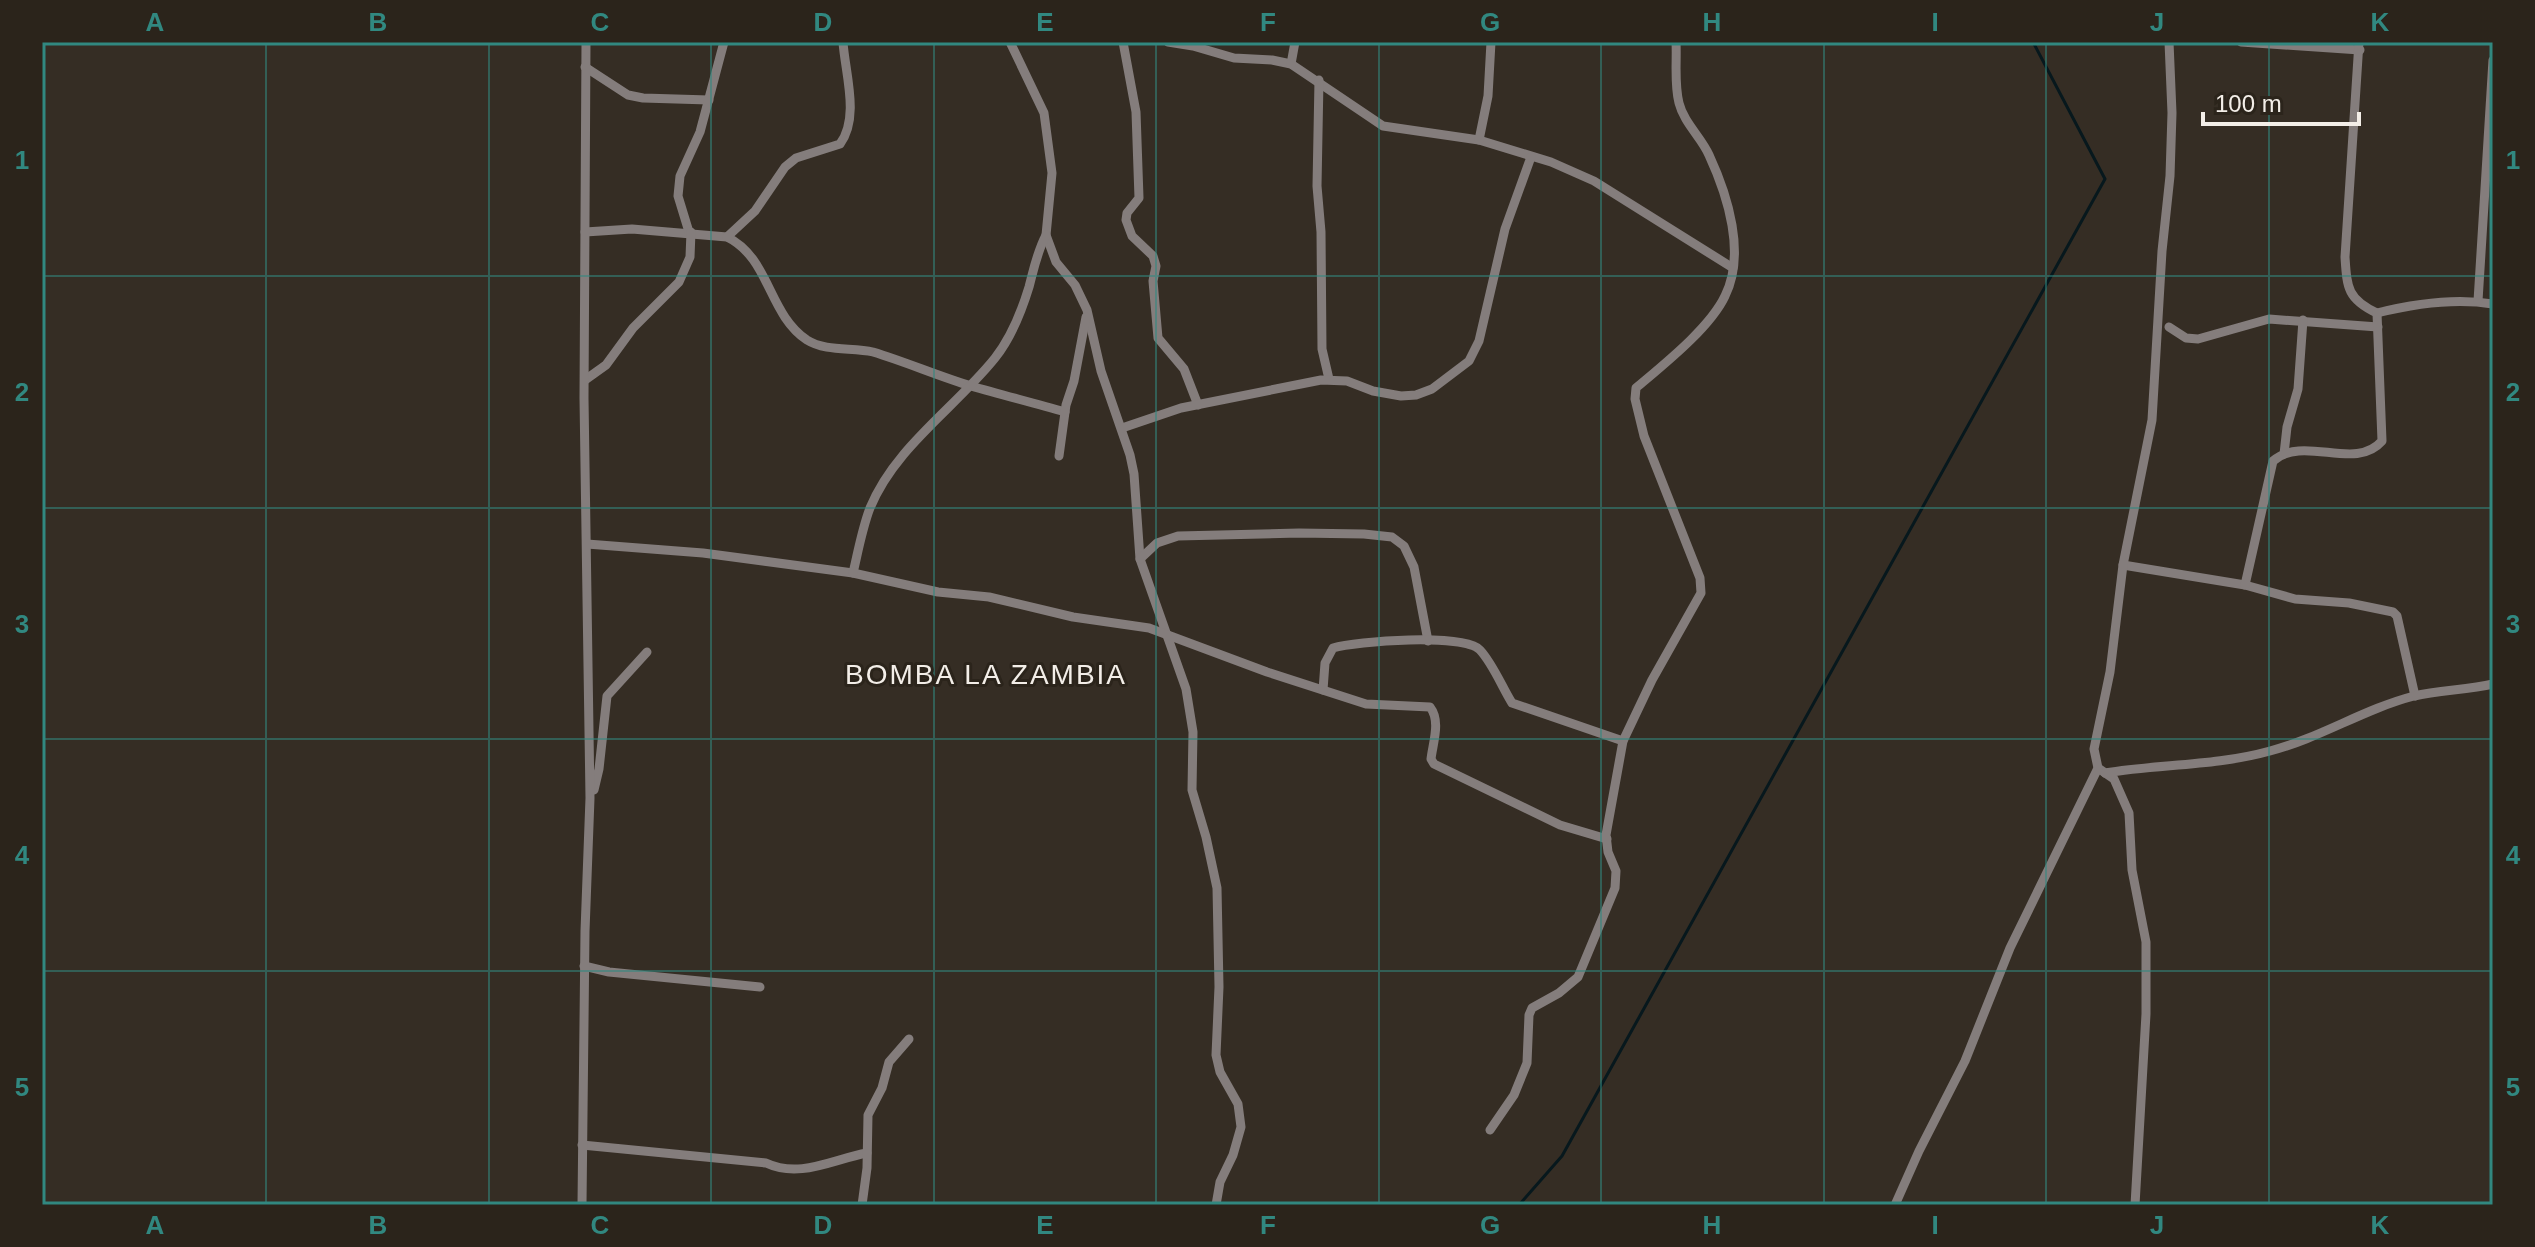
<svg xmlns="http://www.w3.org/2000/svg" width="2535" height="1247" font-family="Helvetica,sans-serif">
  <rect width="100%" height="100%" fill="#352d24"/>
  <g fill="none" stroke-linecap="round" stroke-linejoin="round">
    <path stroke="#07181d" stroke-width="3" d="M 1519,1205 L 1562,1156 L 2105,179 L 2033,42"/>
    <g stroke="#847d7c" stroke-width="9">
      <path d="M 1010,42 L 1044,113 L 1052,173 L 1046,235 L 1056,262 L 1075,285 L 1087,310 L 1101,371 L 1130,455 L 1134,474 L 1140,559 L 1186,689 L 1193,732 L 1192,790 L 1206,837 L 1217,888 L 1219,987 L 1216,1055 L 1220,1072 L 1238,1104 L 1241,1127 L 1233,1155 L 1220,1182 L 1216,1205"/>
      <path d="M 1123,42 L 1136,112 L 1139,198 L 1127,213 L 1126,220 L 1132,236 L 1153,256 L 1156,266 L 1153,281 L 1158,338 L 1184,369 L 1198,405"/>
      <path d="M 1168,42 L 1193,46 L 1234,58 L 1272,60 L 1291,64 L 1383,126 L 1479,140 L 1551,162 L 1594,181 L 1733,268"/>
      <path d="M 2241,42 L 2360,50"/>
      <path d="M 2359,42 L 2345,257 C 2347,287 2347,299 2377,313 C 2413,304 2456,298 2493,304"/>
      <path d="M 1291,64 L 1295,42"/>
      <path d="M 585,67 L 628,95 L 643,98 L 709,100"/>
      <path d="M 1319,80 L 1317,186 L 1321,232 L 1322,349 L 1329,379"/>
      <path d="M 1479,140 L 1488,96 L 1491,42"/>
      <path d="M 585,232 L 632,229 L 727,237 C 770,258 768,314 807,340 C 826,352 853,347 873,352 C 906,362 938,376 971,386 C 1002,395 1034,403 1065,412"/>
      <path d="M 689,232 L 678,196 L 680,176 L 700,132 L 724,42"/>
      <path d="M 727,237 L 755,211 L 785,167 L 796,158 L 840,144 C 860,117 845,73 843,42"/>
      <path d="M 2478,301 L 2493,60"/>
      <path d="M 2169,327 L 2186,338 L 2198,339 L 2269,319 L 2378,327"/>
      <path d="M 585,380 L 606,365 L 633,328 L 679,282 L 690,257 L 691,232"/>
      <path d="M 1122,428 L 1181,408 L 1321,380 L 1347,381 L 1373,391 L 1401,396 L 1416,395 L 1432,389 L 1469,361 L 1479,341 L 1505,229 L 1531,157"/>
      <path d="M 2284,454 L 2287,427 L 2298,389 L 2303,320"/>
      <path d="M 1059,456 L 1066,405 L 1074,381 L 1086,317"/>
      <path d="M 587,544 L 703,553 L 853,573 L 938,592 L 989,597 L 1073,617 L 1149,628 L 1267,672 L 1366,704 L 1430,707 C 1441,721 1433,742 1431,759 L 1434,764 L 1560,825 L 1607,839"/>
      <path d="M 1140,559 L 1157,543 L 1178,536 L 1299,533 L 1364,534 L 1392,537 L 1404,546 L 1414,567 L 1428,641"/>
      <path d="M 2123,565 L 2245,585 L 2295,599 L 2349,603 L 2393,612 L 2397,616 L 2415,696"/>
      <path d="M 853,573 C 858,552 862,529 870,508 C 895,447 955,408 995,358 C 1010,339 1022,310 1029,287 C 1034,268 1037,252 1046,235"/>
      <path d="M 2245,585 L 2273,461 C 2304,434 2355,472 2382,441 L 2377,313"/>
      <path d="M 1323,690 L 1325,663 L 1333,648 C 1356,641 1464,633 1480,650 C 1493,664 1502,687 1512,703 L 1623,741"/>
      <path d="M 2098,768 L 2114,779 L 2129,813 L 2132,870 L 2146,942 L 2146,1014 L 2135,1205"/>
      <path d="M 2105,773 C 2160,764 2216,766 2270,751 C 2320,738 2364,709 2414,696 C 2440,690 2467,690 2493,684"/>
      <path d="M 594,790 L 599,769 L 607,696 L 647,652"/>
      <path d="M 584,966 L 609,972 L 760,987"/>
      <path d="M 1490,1130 L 1514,1095 L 1527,1063 L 1529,1015 L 1532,1008 L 1559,993 L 1578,977 L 1615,888 L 1616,871 L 1608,852 L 1606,835 L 1623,741 L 1652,680 L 1701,593 L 1700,578 L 1644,436 L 1635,399 L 1636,388 C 1663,365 1710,328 1725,296 C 1746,254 1728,196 1709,155 C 1701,137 1684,123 1679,103 C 1674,84 1677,62 1676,42"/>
      <path d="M 582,1145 L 766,1163 C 800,1179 833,1159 867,1153"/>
      <path d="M 582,1205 L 585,931 L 590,798 L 584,398 L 586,42"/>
      <path d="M 862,1205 L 867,1168 L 868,1115 L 882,1088 L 889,1062 L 909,1039"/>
      <path d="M 1895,1205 L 1919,1151 L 1965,1061 L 2010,948 L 2098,768 L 2094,749 L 2110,672 L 2123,565 L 2152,420 L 2162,251 L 2170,176 L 2172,113 L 2169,42"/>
    </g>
  </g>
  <path fill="none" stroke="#318880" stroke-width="2" stroke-opacity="0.55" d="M 266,42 L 266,1205M 489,42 L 489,1205M 711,42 L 711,1205M 934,42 L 934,1205M 1156,42 L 1156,1205M 1379,42 L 1379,1205M 1601,42 L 1601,1205M 1824,42 L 1824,1205M 2046,42 L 2046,1205M 2269,42 L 2269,1205M 42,276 L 2493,276M 42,508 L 2493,508M 42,739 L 2493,739M 42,971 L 2493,971"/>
  <g text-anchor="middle" stroke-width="6" stroke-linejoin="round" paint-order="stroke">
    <g font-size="28" letter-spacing="2" fill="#f3eee8" stroke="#2b241b">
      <text x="986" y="684">BOMBA LA ZAMBIA</text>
    </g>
  </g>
  <rect width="2535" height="1247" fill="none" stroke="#2b241b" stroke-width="88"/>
  <path d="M2203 112v12h156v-12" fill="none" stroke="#f3eee8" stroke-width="4"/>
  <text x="2215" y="112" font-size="24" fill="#f3eee8" stroke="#2b241b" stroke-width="6" paint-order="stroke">100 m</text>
  <rect x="44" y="44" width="2447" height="1159" fill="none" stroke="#318880" stroke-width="3"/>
  <g font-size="26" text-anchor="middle" font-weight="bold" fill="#318880">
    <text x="155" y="31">A</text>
    <text x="378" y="31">B</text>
    <text x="600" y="31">C</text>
    <text x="823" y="31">D</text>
    <text x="1045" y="31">E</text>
    <text x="1268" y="31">F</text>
    <text x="1490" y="31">G</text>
    <text x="1712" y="31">H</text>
    <text x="1935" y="31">I</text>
    <text x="2157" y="31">J</text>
    <text x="2380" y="31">K</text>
    <text x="22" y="169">1</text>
    <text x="2513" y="169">1</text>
    <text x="22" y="401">2</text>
    <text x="2513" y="401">2</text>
    <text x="22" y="633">3</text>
    <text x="2513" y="633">3</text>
    <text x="22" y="864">4</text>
    <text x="2513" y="864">4</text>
    <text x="22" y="1096">5</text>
    <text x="2513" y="1096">5</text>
    <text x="155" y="1234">A</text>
    <text x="378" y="1234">B</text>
    <text x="600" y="1234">C</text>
    <text x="823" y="1234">D</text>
    <text x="1045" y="1234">E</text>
    <text x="1268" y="1234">F</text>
    <text x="1490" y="1234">G</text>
    <text x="1712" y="1234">H</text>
    <text x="1935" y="1234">I</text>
    <text x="2157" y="1234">J</text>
    <text x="2380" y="1234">K</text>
  </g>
</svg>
